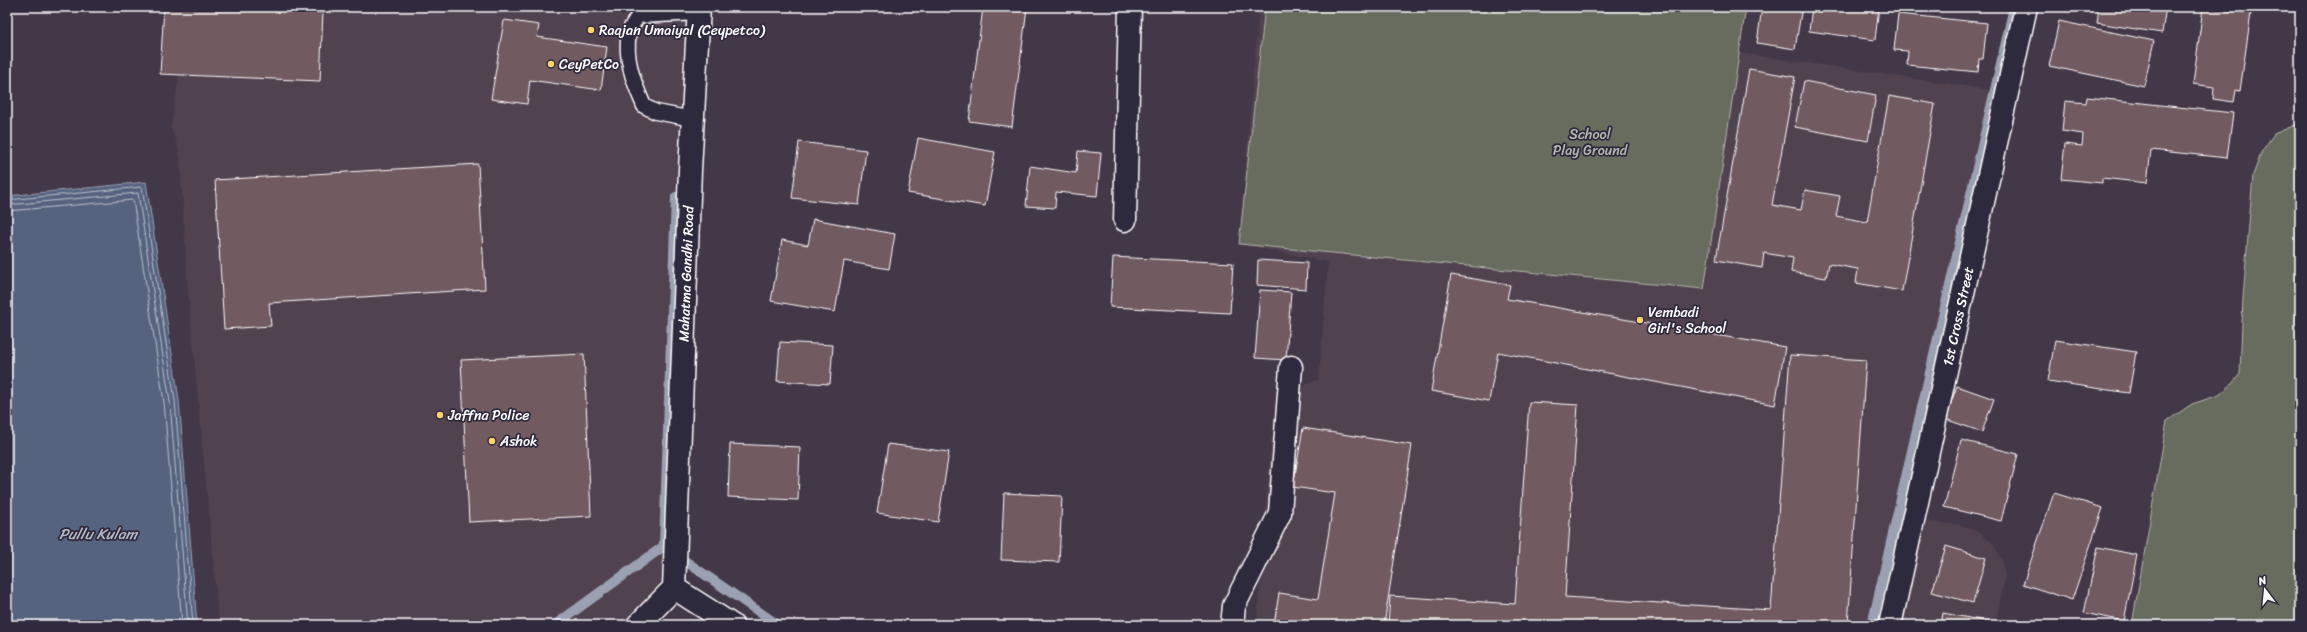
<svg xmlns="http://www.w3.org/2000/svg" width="2307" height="632" font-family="Sriracha,sans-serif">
  <rect width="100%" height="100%" fill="#433848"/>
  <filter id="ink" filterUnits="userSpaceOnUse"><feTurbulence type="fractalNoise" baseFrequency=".025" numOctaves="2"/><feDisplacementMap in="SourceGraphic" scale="8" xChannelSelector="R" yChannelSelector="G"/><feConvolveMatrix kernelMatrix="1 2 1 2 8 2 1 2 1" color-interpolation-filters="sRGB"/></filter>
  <g filter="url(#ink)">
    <g fill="#514250">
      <path d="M 189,7 L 699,7 L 674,588 L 638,625 L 219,625 L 188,290 L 180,159 L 177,143 L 171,128 Z"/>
      <path d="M 1259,7 L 1746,7 L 1739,53 L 2005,92 L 1913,520 L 1962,525 L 1980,533 L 1993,544 L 2002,560 L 2005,578 L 1995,625 L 1257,625 L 1271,440 L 1298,388 L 1319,379 L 1328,262 L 1239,244 Z"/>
    </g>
    <g fill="#686c5e" stroke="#b4b6ae">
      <path d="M 1265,7 L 1746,7 L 1704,289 L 1239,244 Z"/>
      <path d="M 2300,123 L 2300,625 L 2132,625 L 2167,421 L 2192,404 L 2219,395 L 2231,385 L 2240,374 L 2243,298 L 2253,175 L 2262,151 L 2274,134 Z"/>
    </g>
    <path fill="#56637f" stroke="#9aa1b2" d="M 146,182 L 179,400 L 197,625 L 7,625 L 7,196 Z"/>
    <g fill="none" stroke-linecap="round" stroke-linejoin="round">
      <g stroke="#bbc1cc" stroke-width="1">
        <path d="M 7,200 L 142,187 L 175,401 L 193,625"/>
        <path d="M 7,205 L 138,193 L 170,402 L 188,625"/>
        <path d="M 7,211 L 133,200 L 164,402 L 182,625"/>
      </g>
      <g stroke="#9aa1b2" stroke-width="10">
        <path d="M 675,554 L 778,625"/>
        <path d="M 555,625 L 664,546 L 676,197"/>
        <path d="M 1872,625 L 2014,7"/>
      </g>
    </g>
    <g fill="#715a61" stroke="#fff">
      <path d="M 164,7 L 224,7 L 323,12 L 320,81 L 160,74 Z"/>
      <path d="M 224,7 L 324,7 L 323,12 Z"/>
      <path d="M 882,7 L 917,7 L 917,10 Z"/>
      <path d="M 983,7 L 1027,8 L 1012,127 L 969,121 Z"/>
      <path d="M 1762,7 L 1802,7 L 1795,49 L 1757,43 Z"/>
      <path d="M 1812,7 L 1879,7 L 1875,40 L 1809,31 Z"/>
      <path d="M 2099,7 L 2166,7 L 2162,33 L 2097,23 Z"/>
      <path d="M 2203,7 L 2251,13 L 2240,91 L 2236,90 L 2234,102 L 2213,99 L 2214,87 L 2193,84 Z"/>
      <path d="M 1898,14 L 1987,23 L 1983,59 L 1979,59 L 1978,72 L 1907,65 L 1908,51 L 1894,50 Z"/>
      <path d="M 504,20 L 539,25 L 537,37 L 607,47 L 601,90 L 530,80 L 527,104 L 491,99 Z"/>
      <path d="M 2059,21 L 2154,41 L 2144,86 L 2049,66 Z"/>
      <path d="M 1749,69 L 1795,77 L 1772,205 L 1801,210 L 1805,190 L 1840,196 L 1836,216 L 1867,222 L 1889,96 L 1935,104 L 1902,291 L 1856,283 L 1858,269 L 1829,264 L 1826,278 L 1791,272 L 1793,258 L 1764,253 L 1762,268 L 1716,260 Z"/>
      <path d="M 1804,81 L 1876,95 L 1868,141 L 1795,127 Z"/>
      <path d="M 2087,97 L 2233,113 L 2227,158 L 2151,150 L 2147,183 L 2102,178 L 2102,183 L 2061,179 L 2065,144 L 2082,146 L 2083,134 L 2062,131 L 2065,101 L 2086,103 Z"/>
      <path d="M 918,138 L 995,152 L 985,206 L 908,193 Z"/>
      <path d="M 799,142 L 866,150 L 859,205 L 792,198 Z"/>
      <path d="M 1078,151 L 1101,153 L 1097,196 L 1056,192 L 1055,208 L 1026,206 L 1030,166 L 1076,173 Z"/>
      <path d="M 478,164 L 485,289 L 269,303 L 271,326 L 224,329 L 215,180 Z"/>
      <path d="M 813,219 L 895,234 L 889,269 L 844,261 L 835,312 L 771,301 L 782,240 L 808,245 Z"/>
      <path d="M 1113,257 L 1233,263 L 1230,313 L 1110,307 Z"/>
      <path d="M 1258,260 L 1307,263 L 1306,289 L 1257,285 Z"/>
      <path d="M 1451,275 L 1510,285 L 1507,299 L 1785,347 L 1775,405 L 1498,352 L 1489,401 L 1431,391 Z"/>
      <path d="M 1260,290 L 1291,292 L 1286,360 L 1255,358 Z"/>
      <path d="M 2055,340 L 2136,352 L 2129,393 L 2048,381 Z"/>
      <path d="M 780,342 L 833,345 L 830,384 L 777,381 Z"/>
      <path d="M 584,354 L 591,516 L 469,522 L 461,360 Z"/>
      <path d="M 1790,355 L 1866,360 L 1848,625 L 1388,625 L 1390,596 L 1515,604 L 1529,402 L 1578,405 L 1565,597 L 1771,610 Z"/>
      <path d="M 1957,386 L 1994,399 L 1982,432 L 1945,419 Z"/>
      <path d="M 1303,428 L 1412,445 L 1384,625 L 1274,625 L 1279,593 L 1318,599 L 1335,493 L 1293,487 Z"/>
      <path d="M 1961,440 L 2018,454 L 2001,521 L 1944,507 Z"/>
      <path d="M 730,444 L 800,447 L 798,500 L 728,497 Z"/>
      <path d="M 888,444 L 949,452 L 938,522 L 877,513 Z"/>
      <path d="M 1004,493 L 1062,496 L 1059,562 L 1001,560 Z"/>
      <path d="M 2054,493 L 2103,508 L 2072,600 L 2023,584 Z"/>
      <path d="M 1946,546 L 1986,558 L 1973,603 L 1932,592 Z"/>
      <path d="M 2098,547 L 2137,555 L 2124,621 L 2084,613 Z"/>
      <path d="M 1943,613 L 2006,625 L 1941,625 Z"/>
    </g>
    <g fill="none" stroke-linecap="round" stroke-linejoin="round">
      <defs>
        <path id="lane" d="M 693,119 L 656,112 L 644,106 C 634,83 624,58 629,33 C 630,27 635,21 638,16 L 699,13"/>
        <g id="street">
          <path d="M 1125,220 L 1130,7"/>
          <path d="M 1232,625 L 1234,606 L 1280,513 L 1291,367"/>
        </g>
        <g id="secondary">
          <path d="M 674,588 L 732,625"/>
          <path id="s1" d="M 638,625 L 674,588 L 690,170 L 699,7"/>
          <path id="s2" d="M 1890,625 L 2026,7"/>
        </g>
      </defs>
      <use href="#lane" stroke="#fff" stroke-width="17"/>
      <use href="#street" stroke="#fff" stroke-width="25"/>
      <use href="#secondary" stroke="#fff" stroke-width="25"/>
      <use href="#lane" stroke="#2f2a3d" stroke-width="14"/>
      <use href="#street" stroke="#2f2a3d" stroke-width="22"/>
      <use href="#secondary" stroke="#2f2a3d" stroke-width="22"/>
    </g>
  </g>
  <g fill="#ffd166" stroke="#2f2a3d" stroke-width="1.5">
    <circle cx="591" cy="30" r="4"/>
    <circle cx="551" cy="64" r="4"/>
    <circle cx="1640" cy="320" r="4"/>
    <circle cx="440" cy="415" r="4"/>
    <circle cx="492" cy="441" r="4"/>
  </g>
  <g text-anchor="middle" stroke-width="3.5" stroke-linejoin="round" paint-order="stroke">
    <g font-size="14" fill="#fff" stroke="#2f2a3d" text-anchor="start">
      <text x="599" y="35">Raajan Umaiyal (Ceypetco)</text>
      <text x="559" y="69">CeyPetCo</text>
      <text x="1648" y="317">Vembadi<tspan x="1648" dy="16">Girl's School</tspan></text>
      <text x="448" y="420">Jaffna Police</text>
      <text x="500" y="446">Ashok</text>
    </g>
    <g font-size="14" fill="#b4b6ae" stroke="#2f2a3d">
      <text x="1590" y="139">School<tspan x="1590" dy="16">Play Ground</tspan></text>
    </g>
    <g font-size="14" fill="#fff" stroke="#2f2a3d">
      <text dy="5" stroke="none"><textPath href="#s1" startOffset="366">Mahatma Gandhi Road</textPath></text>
      <text dy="5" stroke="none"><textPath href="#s2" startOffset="316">1st Cross Street</textPath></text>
    </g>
    <g font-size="15" font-style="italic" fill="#b3b9c5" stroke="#2f2a3d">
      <text x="98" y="539">Pullu Kulam</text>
    </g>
  </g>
  <rect width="2307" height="632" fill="none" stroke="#2f2a3d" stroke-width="24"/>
  <rect x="12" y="12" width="2283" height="608" fill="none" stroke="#fff" stroke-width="1.5" filter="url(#ink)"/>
  <g transform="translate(2265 590) rotate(344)" stroke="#2f2a3d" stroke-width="3" paint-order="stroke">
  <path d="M0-3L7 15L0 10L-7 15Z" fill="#ffffff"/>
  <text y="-6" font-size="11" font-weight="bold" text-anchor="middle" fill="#ffffff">N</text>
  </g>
</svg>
